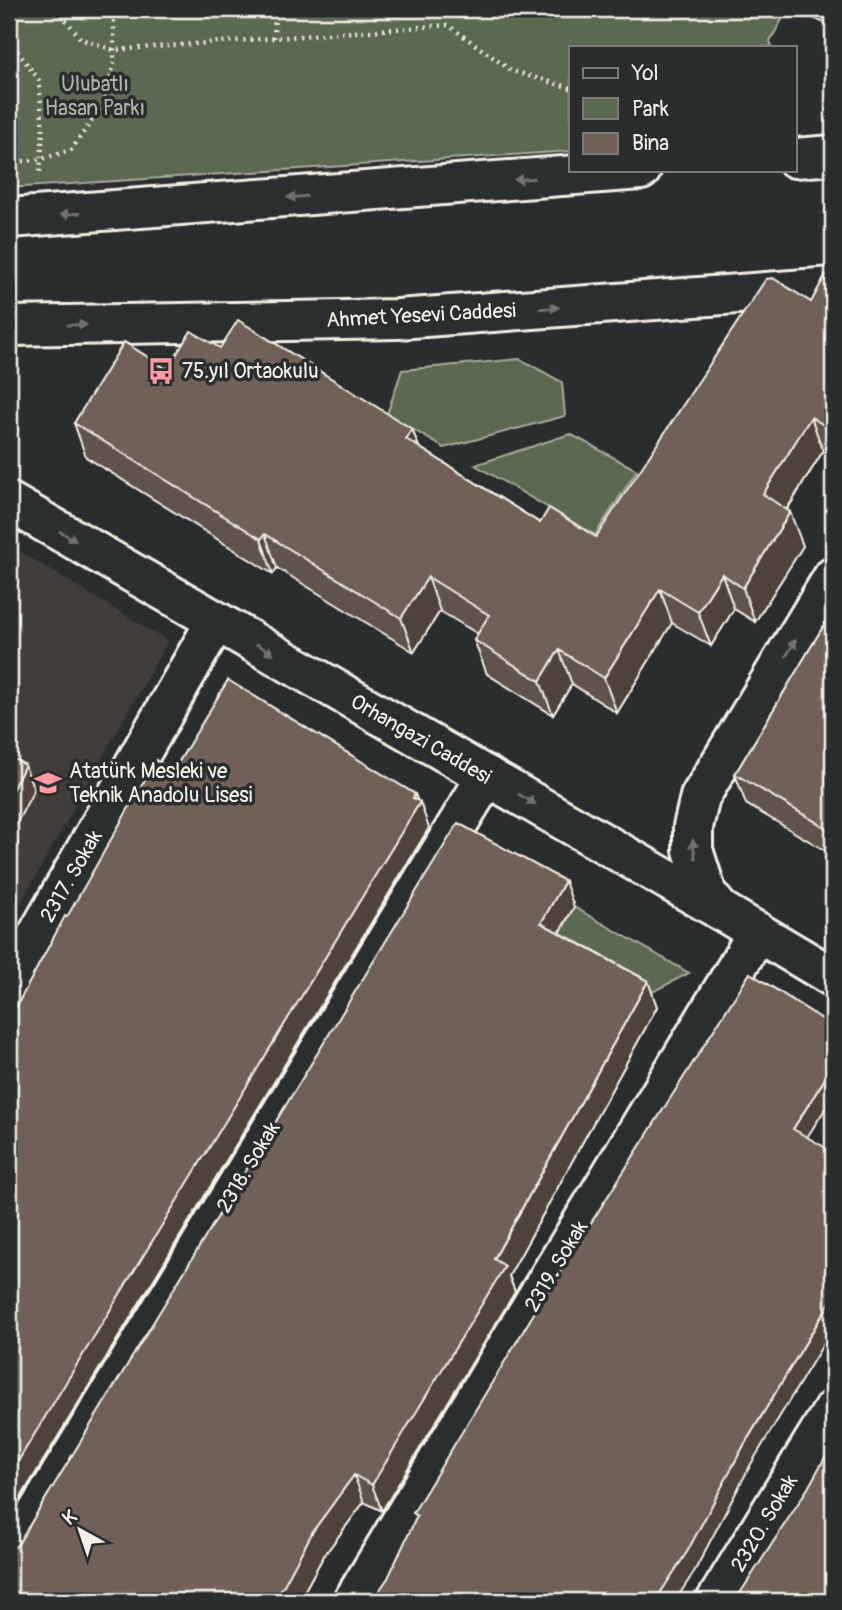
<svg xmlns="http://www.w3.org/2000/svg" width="842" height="1610" font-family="Pangolin,sans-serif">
  <rect width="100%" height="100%" fill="#2a2d2e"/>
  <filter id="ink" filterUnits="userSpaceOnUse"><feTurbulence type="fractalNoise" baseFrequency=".0143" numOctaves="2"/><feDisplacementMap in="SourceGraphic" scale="14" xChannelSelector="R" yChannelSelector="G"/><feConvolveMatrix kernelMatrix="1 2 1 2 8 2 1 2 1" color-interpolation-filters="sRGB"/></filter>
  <g filter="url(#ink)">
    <path fill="#3f3c3b" d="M 9,545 L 168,641 L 9,924 Z"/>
    <g fill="#5b6951" stroke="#a8ad9c" stroke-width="2">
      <path d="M 9,9 L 788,9 L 770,41 L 772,47 L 571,47 L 571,151 L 9,188 Z"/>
      <path d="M 520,359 L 562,382 L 565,416 L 444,448 L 387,414 L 402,370 Z"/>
      <path d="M 570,434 L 637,470 L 595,535 L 475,465 Z"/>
      <path d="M 574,907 L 689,973 L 641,998 L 548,953 Z"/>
    </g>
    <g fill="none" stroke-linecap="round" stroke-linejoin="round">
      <defs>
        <g id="minor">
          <path d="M 9,985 L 216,621"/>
          <path d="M 9,1559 L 487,776"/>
          <path d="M 353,1601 L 758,932"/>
          <path d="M 716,1601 L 833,1410"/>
        </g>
        <path id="secondary" d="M 9,502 L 720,910 L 833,977"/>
        <g id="primary">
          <path d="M 795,158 L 833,155"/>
          <path d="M 9,218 L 641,170"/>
          <path d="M 9,326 L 398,319 L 833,287"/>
          <path d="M 720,910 L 707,894 L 693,850 L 693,827 L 700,797 L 833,577"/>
        </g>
      </defs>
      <use href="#minor" stroke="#f4f1e8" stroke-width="44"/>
      <use href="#secondary" stroke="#f4f1e8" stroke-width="44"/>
      <use href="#primary" stroke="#f4f1e8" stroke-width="44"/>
      <g stroke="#f4f1e8" stroke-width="4.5" stroke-dasharray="2 5" stroke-linecap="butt">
        <path d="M 57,9 L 81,39 L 114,50 L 448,25 L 512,71 L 571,88"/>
        <path d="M 274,38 L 275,9"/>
        <path d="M 9,40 L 39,80 L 43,131 L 40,172"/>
        <path d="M 9,163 L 41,159 L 71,150 L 105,102 L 114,63 L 114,21 L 120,9"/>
      </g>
      <use href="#minor" stroke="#2a2d2e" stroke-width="38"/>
      <use href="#secondary" stroke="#2a2d2e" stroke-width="38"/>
      <use href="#primary" stroke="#2a2d2e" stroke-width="38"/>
    </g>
    <g fill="#61534c" stroke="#f4f1e8" stroke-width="2">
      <path d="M 797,9 L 833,9 L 833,27 L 798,11 Z"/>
      <path d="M 833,278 L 833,457 L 823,451 L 787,510 L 803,546 L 755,622 L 734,609 L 711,646 L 672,623 L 617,713 L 572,684 L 553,715 L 487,674 L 474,640 L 478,634 L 440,611 L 414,652 L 277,568 L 273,574 L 86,457 L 74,423 L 167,369 L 220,348 L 412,429 L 419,447 L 540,523 L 596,537 Z"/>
      <path d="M 833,610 L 833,855 L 746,804 L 735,774 Z"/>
      <path d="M 574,907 L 560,933 L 648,981 L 657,1007 L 509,1276 L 515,1292 L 382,1511 L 364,1502 L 323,1557 L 299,1601 L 9,1601 L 11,1552 L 18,1544 Z"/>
    </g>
    <g fill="#4f433e" stroke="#f4f1e8" stroke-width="2">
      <path d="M 833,410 L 833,451 L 824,425 Z"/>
      <path d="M 811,417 L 823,451 L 775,528 L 763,494 Z"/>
      <path d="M 412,429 L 425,463 L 406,439 Z"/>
      <path d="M 790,512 L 803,546 L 755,622 L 743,588 Z"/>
      <path d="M 265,534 L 277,568 L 273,574 L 261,539 Z"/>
      <path d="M 722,574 L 734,609 L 711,646 L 698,612 Z"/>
      <path d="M 428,577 L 440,611 L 414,652 L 401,618 Z"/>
      <path d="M 660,589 L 672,623 L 617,713 L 604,678 Z"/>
      <path d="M 559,650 L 572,684 L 553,715 L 540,681 Z"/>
      <path d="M 25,765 L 34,790 L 13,830 L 18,844 L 9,862 L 9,796 Z"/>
      <path d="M 415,794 L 419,804 L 420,802 L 429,828 L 9,1517 L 9,1476 Z"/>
      <path d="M 565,881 L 574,907 L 550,949 L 541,923 Z"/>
      <path d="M 648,981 L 657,1007 L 509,1276 L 515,1292 L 382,1511 L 372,1485 L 494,1259 Z"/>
      <path d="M 833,1066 L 833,1097 L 800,1148 L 793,1129 Z"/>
      <path d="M 833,1297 L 833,1328 L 751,1464 L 694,1572 L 675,1601 L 655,1601 L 744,1445 Z"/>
      <path d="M 354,1475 L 364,1502 L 323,1557 L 299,1601 L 273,1601 L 313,1531 Z"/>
    </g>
    <g fill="#716058" stroke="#f4f1e8" stroke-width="2">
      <path d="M 826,274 L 833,278 L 833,410 L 824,425 L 811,417 L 763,494 L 790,512 L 743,588 L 722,574 L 698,612 L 660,589 L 604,678 L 559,650 L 540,681 L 474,640 L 489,615 L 428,577 L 401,618 L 265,534 L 261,539 L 74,423 L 124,342 L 167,369 L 191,331 L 220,348 L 238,320 L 412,429 L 406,439 L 540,523 L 549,508 L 596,537 L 766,279 L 773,278 L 811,302 Z"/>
      <path d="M 833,610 L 833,832 L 735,774 Z"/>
      <path d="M 228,680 L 415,794 L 413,798 L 420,802 L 9,1476 L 9,1020 L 65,916 L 67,917 L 156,760 L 172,773 Z"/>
      <path d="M 9,756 L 25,765 L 9,796 Z"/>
      <path d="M 458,823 L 565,881 L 541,923 L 648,981 L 494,1259 L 505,1266 L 372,1485 L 354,1475 L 313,1531 L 284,1585 L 273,1601 L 9,1601 L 9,1552 L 18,1544 Z"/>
      <path d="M 750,973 L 833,1026 L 833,1066 L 793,1129 L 833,1152 L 833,1297 L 744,1445 L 687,1552 L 655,1601 L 372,1601 L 388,1578 L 417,1516 L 413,1513 L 545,1295 Z"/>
      <path d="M 833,1443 L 833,1601 L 735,1601 L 808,1488 Z"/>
    </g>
    <defs><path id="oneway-solid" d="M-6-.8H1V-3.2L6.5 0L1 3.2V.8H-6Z" transform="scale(1.75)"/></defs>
    <g fill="#71726f">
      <use href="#oneway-solid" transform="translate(524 179) rotate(176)"/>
      <use href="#oneway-solid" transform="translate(297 197) rotate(176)"/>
      <use href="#oneway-solid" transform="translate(70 214) rotate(176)"/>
      <use href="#oneway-solid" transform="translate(549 308) rotate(-4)"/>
      <use href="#oneway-solid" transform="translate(77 325) rotate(-1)"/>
      <use href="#oneway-solid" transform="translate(68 536) rotate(30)"/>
      <use href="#oneway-solid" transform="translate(791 648) rotate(-59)"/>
      <use href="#oneway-solid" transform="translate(265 649) rotate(30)"/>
      <use href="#oneway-solid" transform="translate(527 799) rotate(30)"/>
      <use href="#oneway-solid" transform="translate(694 849) rotate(-98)"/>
    </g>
  </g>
  <defs>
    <symbol id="bus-bare" viewBox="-9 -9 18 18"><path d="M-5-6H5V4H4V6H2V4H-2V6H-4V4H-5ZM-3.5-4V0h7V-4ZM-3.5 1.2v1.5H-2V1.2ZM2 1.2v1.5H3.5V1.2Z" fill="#ff9aa2" stroke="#2a2d2e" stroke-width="2.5" paint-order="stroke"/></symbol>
    <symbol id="school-bare" viewBox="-9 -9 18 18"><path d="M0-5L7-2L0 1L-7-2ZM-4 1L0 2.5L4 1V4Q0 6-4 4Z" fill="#ff9aa2" stroke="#2a2d2e" stroke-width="2.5" paint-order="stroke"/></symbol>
  </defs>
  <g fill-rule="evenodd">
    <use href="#bus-bare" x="142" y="352" width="38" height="38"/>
    <use href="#school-bare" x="29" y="764" width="38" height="38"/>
  </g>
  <g text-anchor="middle" stroke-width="7" stroke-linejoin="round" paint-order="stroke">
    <g font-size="21" fill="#afb4a4" stroke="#2a2d2e">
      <text x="95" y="91">Ulubatlı<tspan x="95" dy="24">Hasan Parkı</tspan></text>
    </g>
    <g font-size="21" fill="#f4f1e8" stroke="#2a2d2e">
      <text transform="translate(421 315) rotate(-3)" y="7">Ahmet Yesevi Caddesi</text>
      <text transform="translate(421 739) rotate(30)" y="7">Orhangazi Caddesi</text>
      <text transform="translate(71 876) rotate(-60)" y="7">2317. Sokak</text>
      <text transform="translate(248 1167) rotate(-59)" y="7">2318. Sokak</text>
      <text transform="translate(556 1266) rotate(-59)" y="7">2319. Sokak</text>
      <text transform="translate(764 1523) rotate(-59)" y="7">2320. Sokak</text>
    </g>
    <g font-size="21" fill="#f4f1e8" stroke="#2a2d2e" text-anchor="start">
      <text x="182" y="378">75.yıl Ortaokulu</text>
      <text x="69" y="778">Atatürk Mesleki ve<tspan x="69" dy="24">Teknik Anadolu Lisesi</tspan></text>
    </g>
  </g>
  <rect width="842" height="1610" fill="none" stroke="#2a2d2e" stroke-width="35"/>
  <rect x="18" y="18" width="807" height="1575" fill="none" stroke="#f4f1e8" stroke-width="2.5" filter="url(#ink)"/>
  <rect x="569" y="46" width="228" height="126" fill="#2a2d2e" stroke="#7b7b78" stroke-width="2"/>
  <rect x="583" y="68" width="35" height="10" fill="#2a2d2e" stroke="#7b7b78" stroke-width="2"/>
  <text x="632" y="80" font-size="21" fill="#f4f1e8">Yol</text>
  <rect x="583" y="98" width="35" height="21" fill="#5b6951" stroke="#7b7b78" stroke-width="2"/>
  <text x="632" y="116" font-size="21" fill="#f4f1e8">Park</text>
  <rect x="583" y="133" width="35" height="21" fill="#716058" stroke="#7b7b78" stroke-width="2"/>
  <text x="632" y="150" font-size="21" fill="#f4f1e8">Bina</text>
  <g transform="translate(80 1530) rotate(320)" stroke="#2a2d2e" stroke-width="5" paint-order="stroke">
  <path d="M0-5L12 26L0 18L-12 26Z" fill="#f4f1e8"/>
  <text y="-10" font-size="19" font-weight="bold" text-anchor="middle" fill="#f4f1e8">K</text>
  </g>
</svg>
